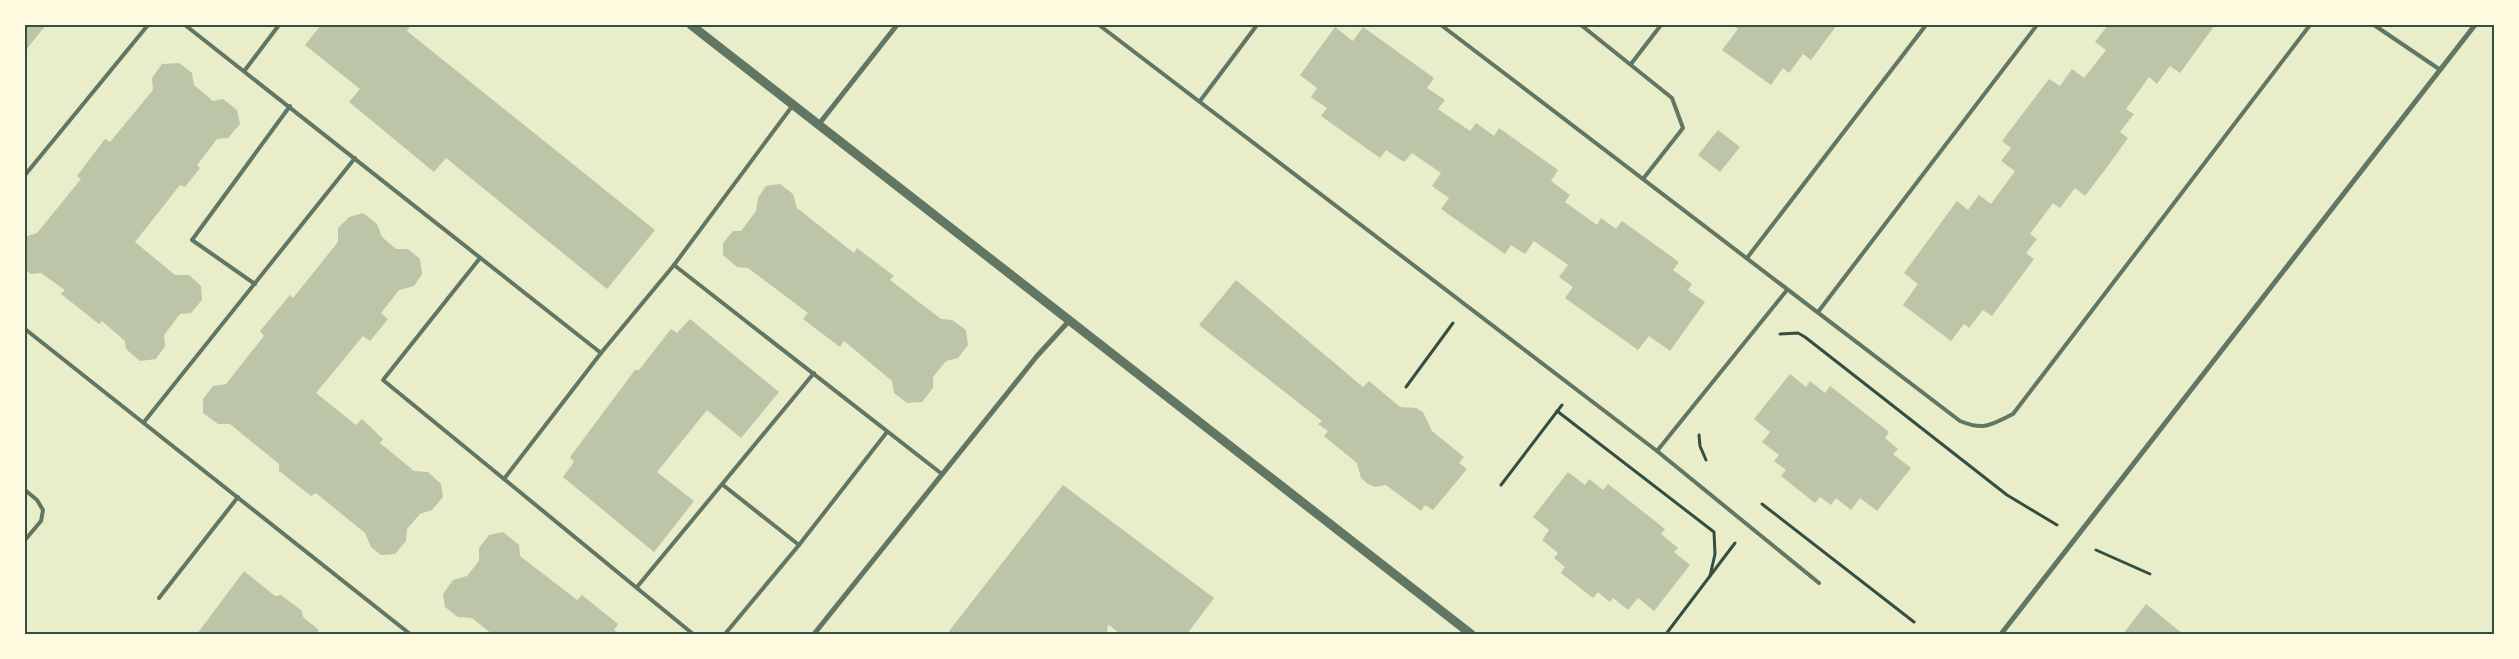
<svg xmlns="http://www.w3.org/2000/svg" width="2519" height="659" font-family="'Alegreya Sans',sans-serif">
  <rect width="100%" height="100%" fill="#e9edc9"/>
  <g fill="#bcc5a7">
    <path d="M 25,25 L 46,25 L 25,51 Z"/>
    <path d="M 321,25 L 411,25 L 407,31 L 655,230 L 607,289 L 446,158 L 434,172 L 349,102 L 360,89 L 305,45 Z"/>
    <path d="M 1733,25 L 1837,25 L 1811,60 L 1803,54 L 1789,73 L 1783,68 L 1771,85 L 1722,50 L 1738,29 Z"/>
    <path d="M 2108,25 L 2215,25 L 2180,73 L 2170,66 L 2157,84 L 2149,77 L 2126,109 L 2134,114 L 2120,132 L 2128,138 L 2107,167 L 2085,196 L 2075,188 L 2060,208 L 2053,203 L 2030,234 L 2037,239 L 2026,253 L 2034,259 L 1992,316 L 1983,310 L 1969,328 L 1964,324 L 1951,341 L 1903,305 L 1918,284 L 1904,273 L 1957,201 L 1968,210 L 1979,195 L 1991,204 L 2015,171 L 2001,161 L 2011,148 L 2002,141 L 2049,79 L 2060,86 L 2072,69 L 2084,78 L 2106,50 L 2095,42 Z"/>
    <path d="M 1335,27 L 1353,41 L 1363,27 L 1434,78 L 1427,88 L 1445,100 L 1438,109 L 1470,131 L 1476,123 L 1494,136 L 1499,128 L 1558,170 L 1551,181 L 1570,195 L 1565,202 L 1597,225 L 1601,218 L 1616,229 L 1622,221 L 1679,262 L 1673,270 L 1692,284 L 1688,290 L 1705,302 L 1670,351 L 1649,336 L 1638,350 L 1565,298 L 1573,287 L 1559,277 L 1568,265 L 1534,241 L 1525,254 L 1511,245 L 1505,254 L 1441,209 L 1449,198 L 1432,186 L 1441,173 L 1412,153 L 1404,162 L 1386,150 L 1380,158 L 1321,116 L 1327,108 L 1311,97 L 1317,88 L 1300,75 Z"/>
    <path d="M 179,63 L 192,73 L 194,85 L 213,101 L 223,99 L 237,110 L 240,124 L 228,138 L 217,139 L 197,165 L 200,168 L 185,187 L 180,185 L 135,242 L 175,275 L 189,275 L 201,286 L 202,300 L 191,313 L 180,314 L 164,335 L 165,346 L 156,359 L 140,361 L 126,349 L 125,341 L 102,321 L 99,324 L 61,294 L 65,290 L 41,273 L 31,274 L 25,270 L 25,237 L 37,233 L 81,179 L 77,176 L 105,139 L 110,142 L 153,90 L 152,78 L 162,64 Z"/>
    <path d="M 1718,130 L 1740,147 L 1720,172 L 1698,155 Z"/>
    <path d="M 780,184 L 793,194 L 797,208 L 854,253 L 857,248 L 894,276 L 890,280 L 941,319 L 952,320 L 966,330 L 968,345 L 958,358 L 946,361 L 933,377 L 933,388 L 922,402 L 907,403 L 894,393 L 892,381 L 844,341 L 840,347 L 803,319 L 808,313 L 748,268 L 737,267 L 723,255 L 723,243 L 733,231 L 741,231 L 756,211 L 758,198 L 766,186 Z"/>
    <path d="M 363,213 L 377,224 L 382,237 L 396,249 L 408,249 L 420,259 L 422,274 L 414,286 L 399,290 L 381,313 L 388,319 L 370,341 L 363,336 L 316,393 L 356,425 L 362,419 L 383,439 L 380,443 L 414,471 L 428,472 L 441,484 L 443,497 L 432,510 L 420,514 L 407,529 L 406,541 L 395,554 L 381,555 L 371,547 L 365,533 L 316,493 L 311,496 L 279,471 L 279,464 L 230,424 L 218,424 L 203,413 L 203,399 L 213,386 L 226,384 L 264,336 L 260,331 L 290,295 L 293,298 L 338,242 L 338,228 L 349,217 Z"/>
    <path d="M 1236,280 L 1363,387 L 1369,381 L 1400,407 L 1416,408 L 1423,412 L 1432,431 L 1464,457 L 1459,463 L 1467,469 L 1433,510 L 1425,505 L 1421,511 L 1386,485 L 1375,487 L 1368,484 L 1361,478 L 1357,463 L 1324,436 L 1328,431 L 1318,424 L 1322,421 L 1199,325 Z"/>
    <path d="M 690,319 L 779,392 L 741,438 L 707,410 L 657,472 L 694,501 L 654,552 L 563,477 L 574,462 L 570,457 L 635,370 L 639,370 L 671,329 L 677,333 Z"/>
    <path d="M 1790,374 L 1806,387 L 1810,381 L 1825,393 L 1830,386 L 1889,432 L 1885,438 L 1898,449 L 1893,454 L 1911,468 L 1877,511 L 1860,498 L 1851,510 L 1836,498 L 1831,505 L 1820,497 L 1815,503 L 1781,476 L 1786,470 L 1774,461 L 1779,455 L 1762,442 L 1770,432 L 1754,419 Z"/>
    <path d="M 1568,472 L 1585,485 L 1589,479 L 1603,490 L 1608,484 L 1665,529 L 1661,534 L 1678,548 L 1674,552 L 1690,565 L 1654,611 L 1638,598 L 1628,610 L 1613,598 L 1610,602 L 1598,592 L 1593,598 L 1561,573 L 1565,567 L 1554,558 L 1558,553 L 1542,540 L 1549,530 L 1533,517 Z"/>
    <path d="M 1063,485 L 1214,598 L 1187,634 L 1120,634 L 1108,624 L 1107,634 L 1058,634 L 1057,631 L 1055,634 L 952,634 L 949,631 Z"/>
    <path d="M 503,532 L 519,545 L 520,556 L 577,600 L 582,595 L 618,624 L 614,630 L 619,634 L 492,634 L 472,618 L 458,617 L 445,607 L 443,594 L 453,580 L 467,576 L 479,561 L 479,548 L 489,535 Z"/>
    <path d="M 244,571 L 275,596 L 281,595 L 302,611 L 303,617 L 319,630 L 315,634 L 197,634 Z"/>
    <path d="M 2146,604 L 2183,634 L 2123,634 Z"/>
  </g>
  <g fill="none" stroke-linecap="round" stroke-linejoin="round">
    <g stroke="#344e41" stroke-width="3">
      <path d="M 1780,334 L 1798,333 L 1805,337 L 2007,495 L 2057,525"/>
      <path d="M 1406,387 L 1453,323"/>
      <path d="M 1557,411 L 1714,532 L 1715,554 L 1710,576"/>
      <path d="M 1699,435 L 1700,446 L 1706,460"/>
      <path d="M 1501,485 L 1562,405"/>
      <path d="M 1762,504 L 1914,622"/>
      <path d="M 2096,550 L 2150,574"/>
      <path d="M 1666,634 L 1735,543"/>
    </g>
    <g stroke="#617663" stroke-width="4">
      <path d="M 185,25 L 601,353"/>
      <path d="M 1099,25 L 1657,451 L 1819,583"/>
      <path d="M 1441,25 L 1960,421 C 1984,431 1991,425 2013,414 L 2310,25"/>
      <path d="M 1581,25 L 1672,98 L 1683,128 L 1643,179"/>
      <path d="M 2374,25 L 2439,69"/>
      <path d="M 1631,64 L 1661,25"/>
      <path d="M 245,70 L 279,25"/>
      <path d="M 1200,101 L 1257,25"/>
      <path d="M 25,175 L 148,25"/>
      <path d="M 480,258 L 383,380 L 504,479"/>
      <path d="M 1747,258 L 1926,25"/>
      <path d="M 674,265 L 942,474"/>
      <path d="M 255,284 L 192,240 L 290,106"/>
      <path d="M 1818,312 L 2037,25"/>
      <path d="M 25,329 L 410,634"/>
      <path d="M 144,422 L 355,158"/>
      <path d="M 1657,451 L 1787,290"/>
      <path d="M 723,485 L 799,545"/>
      <path d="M 25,490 L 37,500 L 43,510 L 41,521 L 25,540"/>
      <path d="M 637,587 L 814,373"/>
      <path d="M 159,598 L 238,497"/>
      <path d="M 693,634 L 504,479 L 601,353 L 674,265 L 793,105"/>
      <path d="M 725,634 L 799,545 L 887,432"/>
    </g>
    <g stroke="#617663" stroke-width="5">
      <path d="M 819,124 L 897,25"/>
      <path d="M 814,634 L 1037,356 L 1069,321"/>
      <path d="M 2001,634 L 2475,25"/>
    </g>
    <path stroke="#617663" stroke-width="9" d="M 691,25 L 1471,634"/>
  </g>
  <rect width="2519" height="659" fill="none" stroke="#fefae0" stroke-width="52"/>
  <rect x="26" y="26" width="2467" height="607" fill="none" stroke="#344e41" stroke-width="2"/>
</svg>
